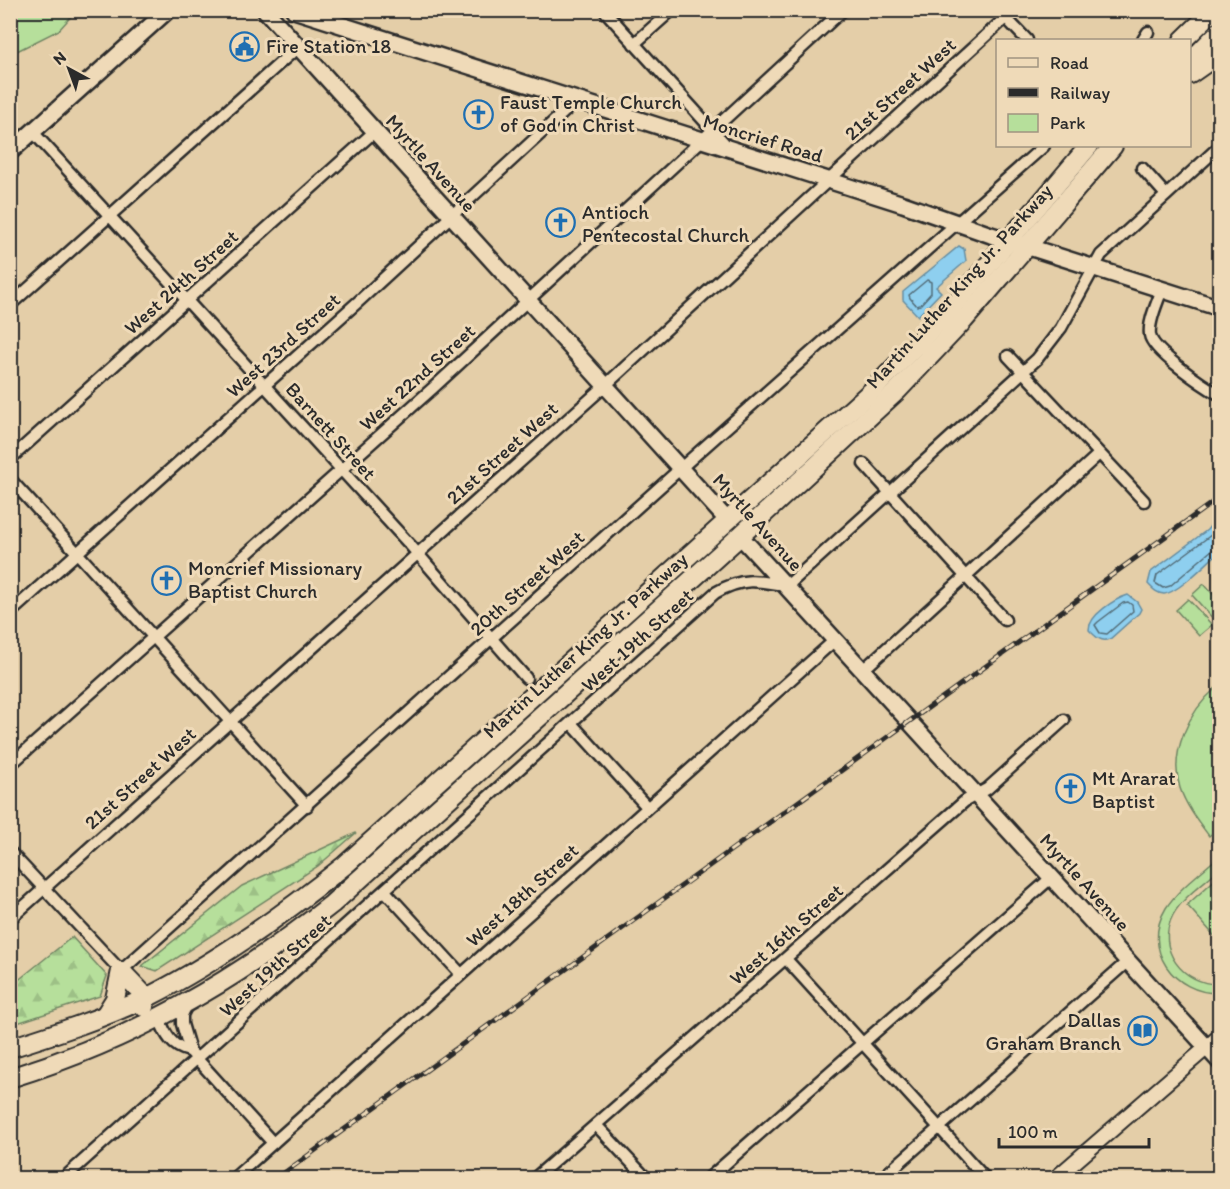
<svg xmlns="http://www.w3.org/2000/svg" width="1230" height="1189" font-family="Itim,sans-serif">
  <defs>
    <pattern id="forest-firs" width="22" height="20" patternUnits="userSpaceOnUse" patternTransform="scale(1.5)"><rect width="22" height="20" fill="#b6df9b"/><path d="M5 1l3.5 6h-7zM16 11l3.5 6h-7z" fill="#9dc086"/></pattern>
  </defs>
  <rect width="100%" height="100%" fill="#e4cea8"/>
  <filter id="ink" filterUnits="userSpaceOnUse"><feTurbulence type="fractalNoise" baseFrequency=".0167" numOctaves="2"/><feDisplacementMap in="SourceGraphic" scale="12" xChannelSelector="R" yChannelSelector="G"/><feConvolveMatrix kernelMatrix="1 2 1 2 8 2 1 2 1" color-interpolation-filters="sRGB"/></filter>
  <g filter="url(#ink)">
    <g fill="url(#forest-firs)" stroke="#708563" stroke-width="1.5">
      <path d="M 356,833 L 318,866 L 157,971 L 142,966 L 242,886 Z"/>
      <path d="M 72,937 L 107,976 L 100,996 L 11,1025 L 11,986 Z"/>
    </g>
    <g fill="#b6df9b" stroke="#708563" stroke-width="1.5">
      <path d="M 10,11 L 11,10 L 76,11 L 59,30 L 11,54 Z"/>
      <path d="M 1204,584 L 1219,601 L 1219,618 L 1216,622 L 1192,595 Z"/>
      <path d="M 1188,599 L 1212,625 L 1199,636 L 1176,610 Z"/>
      <path d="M 1216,688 L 1220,691 L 1220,827 L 1209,836 C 1198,821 1186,806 1180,788 C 1169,753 1189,711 1216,688 Z"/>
      <path d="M 1219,856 L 1219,869 C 1204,883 1183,897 1173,915 C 1155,949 1183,985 1219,984 L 1219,993 C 1174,994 1141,949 1166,908 C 1179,888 1202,872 1219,856 Z"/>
      <path d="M 1219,876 L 1219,941 L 1187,905 Z"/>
    </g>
    <g fill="#8ecfef" stroke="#668da1" stroke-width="1.5">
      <path d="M 959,246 L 964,249 L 966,261 L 936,287 L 941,292 L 918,316 L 903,300 L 903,292 Z"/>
      <path d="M 1219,519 L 1219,552 C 1208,562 1178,593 1164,594 C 1157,594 1153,589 1148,584 L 1151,572 L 1207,530 L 1214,521 Z"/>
      <path d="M 1128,595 L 1137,602 L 1141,609 L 1139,613 L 1110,639 C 1101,643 1095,636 1089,630 C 1089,615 1115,599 1128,595 Z"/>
    </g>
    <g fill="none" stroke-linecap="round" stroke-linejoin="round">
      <g stroke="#536d79" stroke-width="1.5">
        <path d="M 927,280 L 931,282 L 931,293 L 920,305 L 917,306 L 910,298 L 909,295 Z"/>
        <path d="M 1220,526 L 1215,529 L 1211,535 L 1157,575 L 1155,583 L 1163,588 L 1170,586 L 1213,549 L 1220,548"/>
        <path d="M 1128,602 L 1132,605 L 1133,611 L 1107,634 L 1100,633 L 1095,625 L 1098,622 L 1123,603 Z"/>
      </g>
      <defs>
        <g id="minor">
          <path d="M 604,10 L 727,146"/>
          <path d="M 1006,18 L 1027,40"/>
          <path d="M 1143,40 L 1148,32"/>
          <path d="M 634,44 L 672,10"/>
          <path d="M 33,132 L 411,546 L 526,678"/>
          <path d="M 1142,168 L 1166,195"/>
          <path d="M 1162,289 C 1158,302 1148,321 1150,335 C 1152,351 1204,386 1220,395"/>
          <path d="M 10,305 L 298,47"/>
          <path d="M 1008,356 L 1144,501"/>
          <path d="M 10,459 L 375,131"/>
          <path d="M 864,464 L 1005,620"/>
          <path d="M 10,479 L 307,806"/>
          <path d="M 10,613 L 359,301 L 576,101"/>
          <path d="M 863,670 L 1099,454"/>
          <path d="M 571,723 L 647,807"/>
          <path d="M 10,765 L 433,388 L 843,10"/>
          <path d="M 10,852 L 121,971 L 691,459 L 1044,146"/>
          <path d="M 385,891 L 461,974"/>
          <path d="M 10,919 L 597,393 L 1014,10"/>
          <path d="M 786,959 L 985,1178"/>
          <path d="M 188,1003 L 182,1015 L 182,1024 L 190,1051 L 273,1143"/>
          <path d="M 159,1018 C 165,1034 172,1048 190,1051"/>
          <path d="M 596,1125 L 646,1178"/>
          <path d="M 64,1178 L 715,593 C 742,577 758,580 787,586 L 797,577 L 1037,359 L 1061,328 L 1101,255 L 1220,146"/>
          <path d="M 234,1178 L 836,639"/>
          <path d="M 535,1178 L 965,801 L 987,789 L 1064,720"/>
          <path d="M 709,1178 L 1052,877"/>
          <path d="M 882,1178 L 1128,961"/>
        </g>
        <path id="tertiary" d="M 1056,1178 L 1220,1036"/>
        <g id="secondary">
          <path d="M 265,10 L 728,521"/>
          <path d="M 294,10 L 903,204 L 991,235 L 1220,308"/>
          <path d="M 10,152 L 168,10"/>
          <path d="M 740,536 L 1220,1062"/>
        </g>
        <g id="trunk">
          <path d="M 1183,40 L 1214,10"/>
          <path d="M 1190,62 L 1220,31"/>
          <path d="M 121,971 L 146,997 L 144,1007"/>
          <path d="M 105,1015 L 115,999 L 121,971"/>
          <path d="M 10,1048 C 57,1033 104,1018 148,997 C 219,961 283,915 345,865 L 874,389 L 950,310 L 1089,146"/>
          <path d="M 10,1078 C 132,1040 233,983 332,904 L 740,536 L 897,391 L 964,320 L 1113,146"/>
        </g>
        <path id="motorway" d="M 1190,73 L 1220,52"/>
      </defs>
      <use href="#minor" stroke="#2b2b2b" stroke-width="15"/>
      <use href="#tertiary" stroke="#2b2b2b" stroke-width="18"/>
      <use href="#secondary" stroke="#2b2b2b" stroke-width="20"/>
      <use href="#trunk" stroke="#2b2b2b" stroke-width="22"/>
      <use href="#motorway" stroke="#2b2b2b" stroke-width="24"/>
      <use href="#minor" stroke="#efdab8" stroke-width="10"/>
      <use href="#tertiary" stroke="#efdab8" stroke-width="14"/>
      <use href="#secondary" stroke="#efdab8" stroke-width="15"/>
      <use href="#trunk" stroke="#efdab8" stroke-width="18"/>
      <use href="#motorway" stroke="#efdab8" stroke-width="20"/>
      <defs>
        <path id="rail" d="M 277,1178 L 1220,497"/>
      </defs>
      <use href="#rail" stroke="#2b2b2b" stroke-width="5"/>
      <use href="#rail" stroke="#efdab8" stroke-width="3" stroke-dasharray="9" stroke-linecap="butt"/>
    </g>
  </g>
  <defs>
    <symbol id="civic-ring" viewBox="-11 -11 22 22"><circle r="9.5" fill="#efdab8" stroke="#1f6fb2" stroke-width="1.5"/><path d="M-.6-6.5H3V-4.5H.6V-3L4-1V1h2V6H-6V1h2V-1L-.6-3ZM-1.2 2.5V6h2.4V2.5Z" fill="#1f6fb2"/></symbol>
    <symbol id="church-ring" viewBox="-11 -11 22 22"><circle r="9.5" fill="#efdab8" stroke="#1f6fb2" stroke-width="1.5"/><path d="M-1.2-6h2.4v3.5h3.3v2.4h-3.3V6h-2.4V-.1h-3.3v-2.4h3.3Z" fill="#1f6fb2"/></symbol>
    <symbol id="library-ring" viewBox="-11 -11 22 22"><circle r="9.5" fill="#efdab8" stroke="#1f6fb2" stroke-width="1.5"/><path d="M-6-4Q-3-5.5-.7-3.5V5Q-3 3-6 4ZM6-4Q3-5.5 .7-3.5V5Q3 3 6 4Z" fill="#1f6fb2"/></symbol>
  </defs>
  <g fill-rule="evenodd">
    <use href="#civic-ring" x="228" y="30" width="33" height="33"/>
    <use href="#church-ring" x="462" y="98" width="33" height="33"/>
    <use href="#church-ring" x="544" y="206" width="33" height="33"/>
    <use href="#church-ring" x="150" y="564" width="33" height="33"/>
    <use href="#church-ring" x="1054" y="772" width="33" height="33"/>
    <use href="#library-ring" x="1126" y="1014" width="33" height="33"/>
  </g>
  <g text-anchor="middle" stroke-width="6" stroke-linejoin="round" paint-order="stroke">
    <g font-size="20" fill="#2b2b2b" stroke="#efdab8" text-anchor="start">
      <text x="266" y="53">Fire Station 18</text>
      <text x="500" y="109">Faust Temple Church<tspan x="500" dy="23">of God in Christ</tspan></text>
      <text x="582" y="219">Antioch<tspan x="582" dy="23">Pentecostal Church</tspan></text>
      <text x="188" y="575">Moncrief Missionary<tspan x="188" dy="23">Baptist Church</tspan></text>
      <text x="1092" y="785">Mt Ararat<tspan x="1092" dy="23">Baptist</tspan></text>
      <text x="1121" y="1027" text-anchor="end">Dallas<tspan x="1121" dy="23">Graham Branch</tspan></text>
    </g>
    <g font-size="20" fill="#2b2b2b" stroke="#efdab8">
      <text transform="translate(900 89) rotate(-42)" y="7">21st Street West</text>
      <text transform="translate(763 138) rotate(17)" y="7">Moncrief Road</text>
      <text transform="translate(431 163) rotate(48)" y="7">Myrtle Avenue</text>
      <text transform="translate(181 282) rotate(-42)" y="7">West 24th Street</text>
      <text transform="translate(959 286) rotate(-48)" y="7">Martin Luther King Jr. Parkway</text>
      <text transform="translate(283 345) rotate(-42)" y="7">West 23rd Street</text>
      <text transform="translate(417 377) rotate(-42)" y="7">West 22nd Street</text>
      <text transform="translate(331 431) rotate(48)" y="7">Barnett Street</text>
      <text transform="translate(502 453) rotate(-42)" y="7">21st Street West</text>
      <text transform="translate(758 522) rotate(48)" y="7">Myrtle Avenue</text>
      <text transform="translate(527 583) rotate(-42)" y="7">20th Street West</text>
      <text transform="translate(637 640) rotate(-42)" y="7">West 19th Street</text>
      <text transform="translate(585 645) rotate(-42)" y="7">Martin Luther King Jr. Parkway</text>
      <text transform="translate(140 778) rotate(-42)" y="7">21st Street West</text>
      <text transform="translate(1085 882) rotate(48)" y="7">Myrtle Avenue</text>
      <text transform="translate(522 895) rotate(-42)" y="7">West 18th Street</text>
      <text transform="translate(786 934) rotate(-41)" y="7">West 16th Street</text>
      <text transform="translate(275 965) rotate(-42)" y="7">West 19th Street</text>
    </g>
  </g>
  <rect width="1230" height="1189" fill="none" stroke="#efdab8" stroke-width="36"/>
  <rect x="18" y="18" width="1194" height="1153" fill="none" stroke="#2b2b2b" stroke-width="2" filter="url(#ink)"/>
  <rect x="996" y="39" width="195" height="108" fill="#efdab8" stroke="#a19480" stroke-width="1.5"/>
  <rect x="1008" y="58" width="30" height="9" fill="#efdab8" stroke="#a19480" stroke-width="1.5"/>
  <text x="1050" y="69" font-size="18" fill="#2b2b2b">Road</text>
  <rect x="1008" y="88" width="30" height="9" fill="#2b2b2b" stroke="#a19480" stroke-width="1.5"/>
  <text x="1050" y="99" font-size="18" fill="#2b2b2b">Railway</text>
  <rect x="1008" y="114" width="30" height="18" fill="#b6df9b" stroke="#a19480" stroke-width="1.5"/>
  <text x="1050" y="129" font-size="18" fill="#2b2b2b">Park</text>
  <g transform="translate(69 69) rotate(319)" stroke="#efdab8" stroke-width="4.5" paint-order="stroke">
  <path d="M0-4.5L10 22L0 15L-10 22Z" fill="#2b2b2b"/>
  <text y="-9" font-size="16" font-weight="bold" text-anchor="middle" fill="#2b2b2b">N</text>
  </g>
  <path d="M999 1138v9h150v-9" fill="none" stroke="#2b2b2b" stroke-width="3"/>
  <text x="1008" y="1138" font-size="18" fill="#2b2b2b" stroke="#efdab8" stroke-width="4.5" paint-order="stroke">100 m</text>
</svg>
